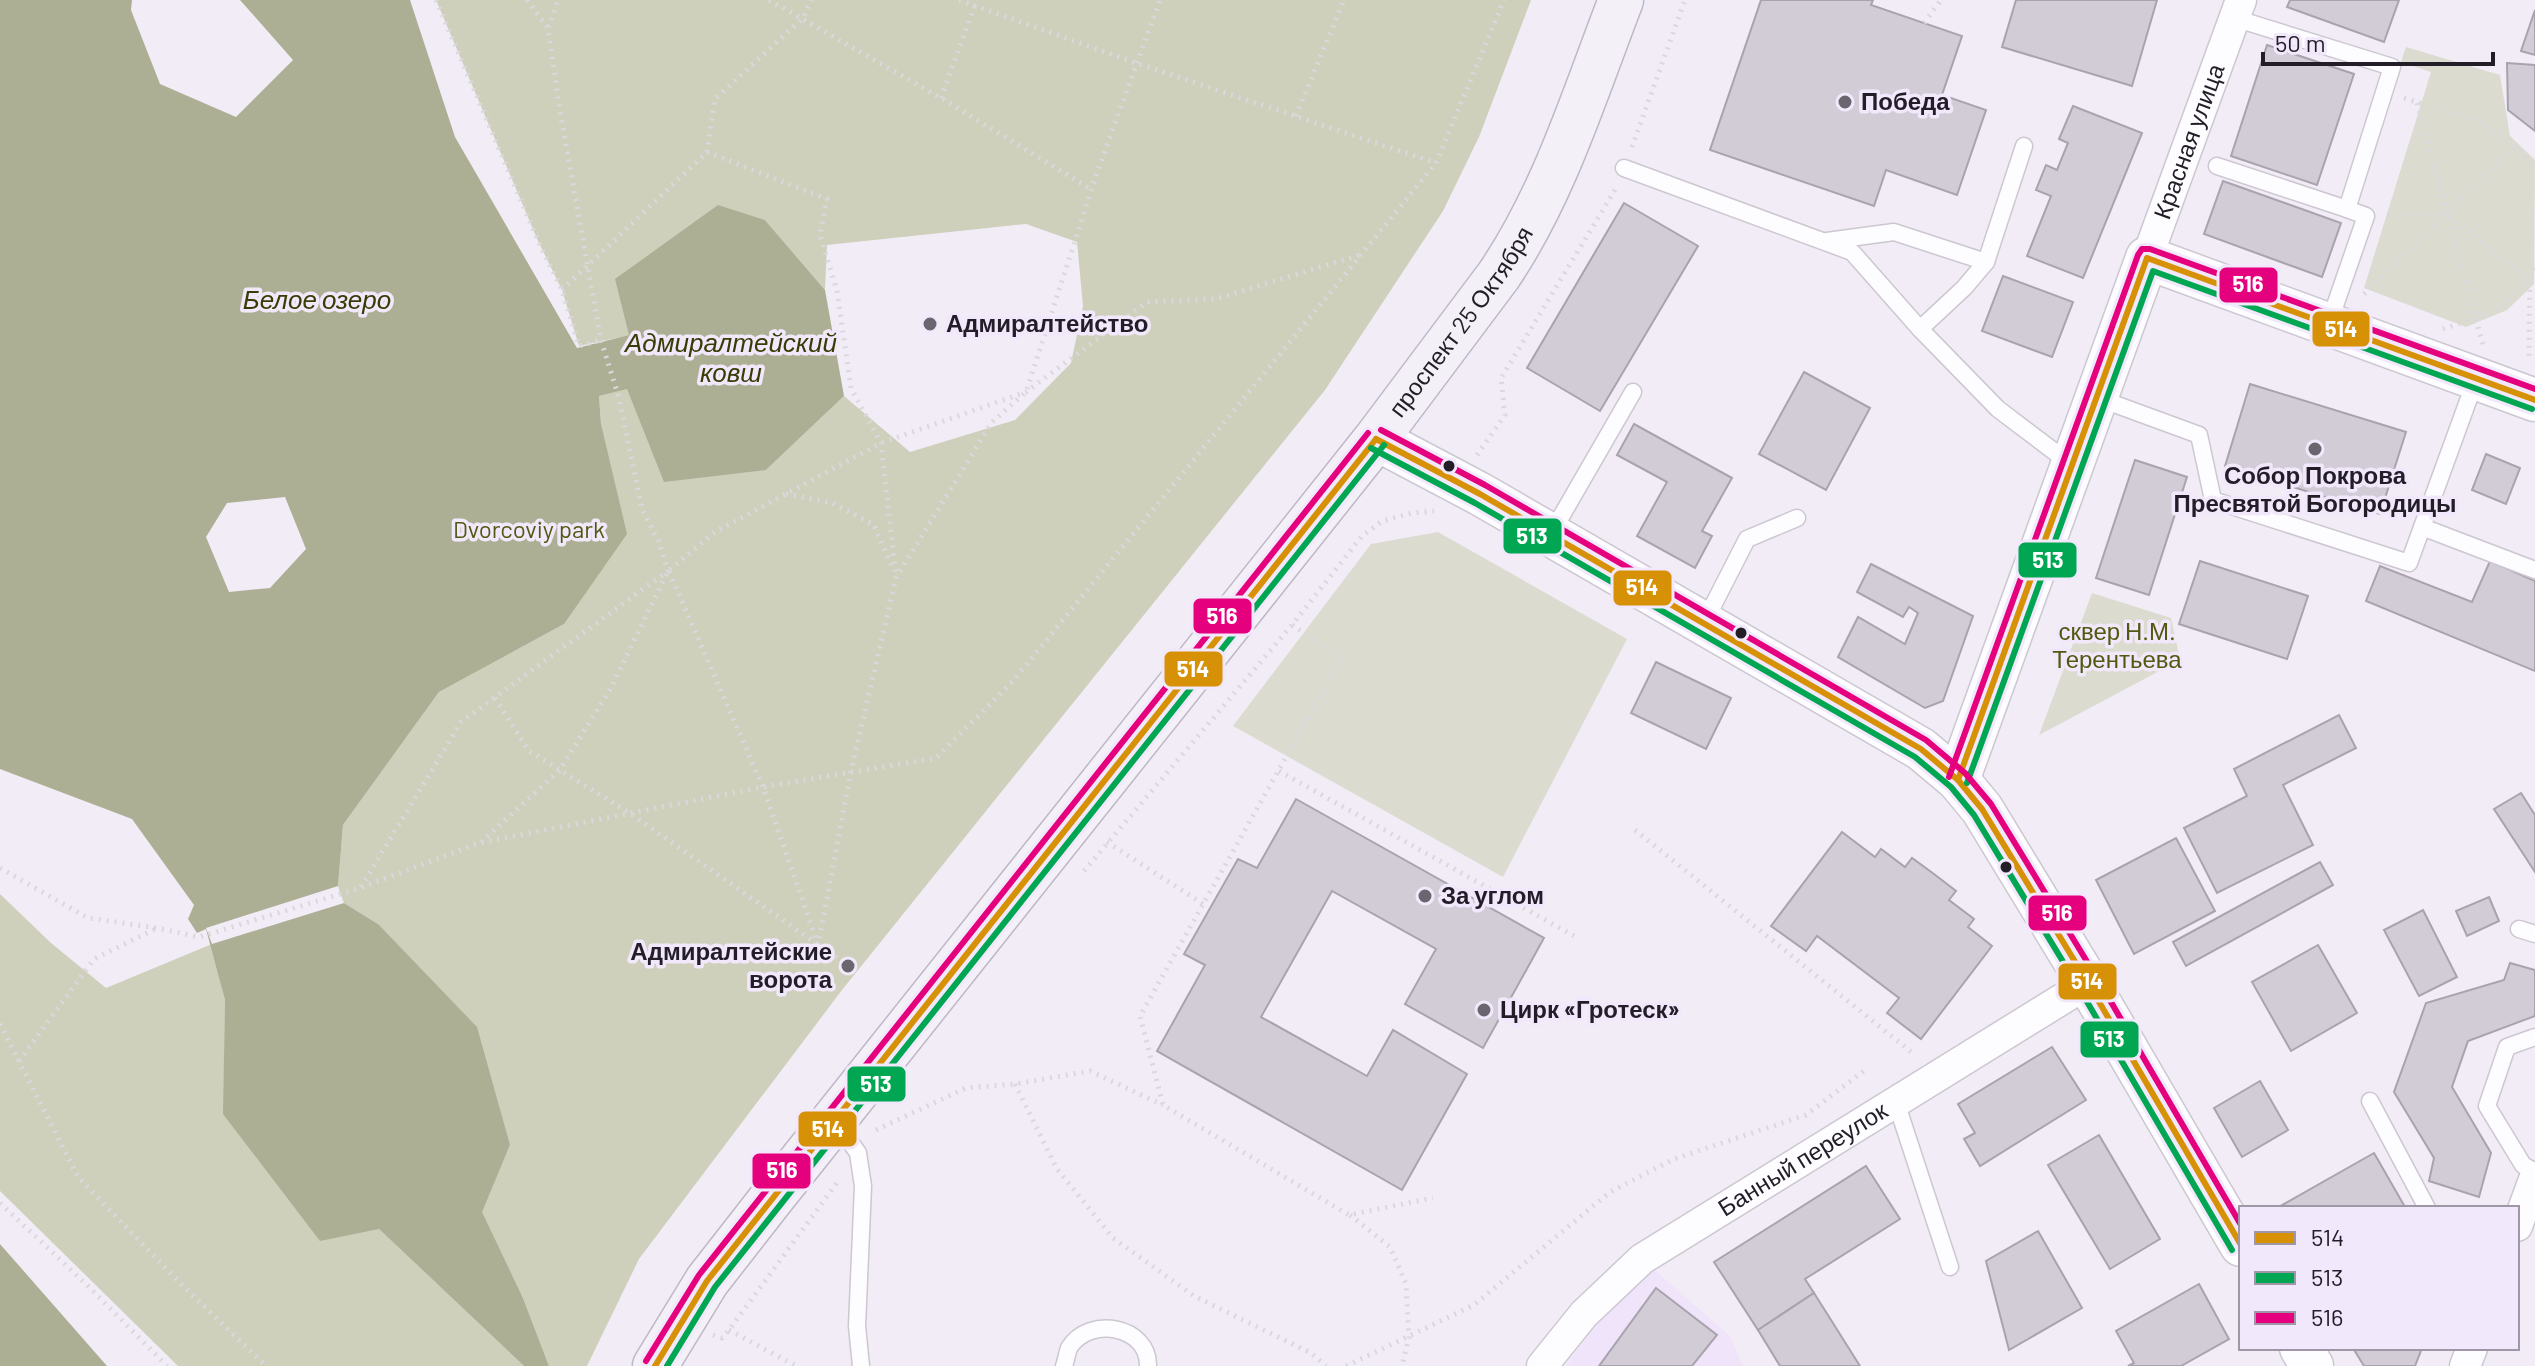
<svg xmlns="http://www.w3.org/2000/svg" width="2535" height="1366" font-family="Barlow,sans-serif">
  <rect width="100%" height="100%" fill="#f2ecf7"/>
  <path fill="#f0e4fa" d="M 1642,1259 L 1730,1336 L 1743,1366 L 1566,1366 Z"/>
  <g fill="#dbdbd0">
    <path d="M 2406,47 L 2500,75 L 2510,136 L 2535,160 L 2534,284 L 2507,310 L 2466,327 L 2364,288 L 2431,72 L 2401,62 Z"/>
    <path d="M 1438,532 L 1627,639 L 1503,877 L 1233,726 L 1371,544 Z"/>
    <path d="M 2092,593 L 2171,618 L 2180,660 L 2039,735 Z"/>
  </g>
  <g fill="#cfd0bc">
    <path d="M 436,0 L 1531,0 L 1479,137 L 1443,211 L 1325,390 L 842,990 L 639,1259 L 587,1366 L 549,1366 L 523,1298 L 481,1212 L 510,1145 L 378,924 L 344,903 L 338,886 L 343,825 L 439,692 L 564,624 L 601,424 L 599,396 L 627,388 L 766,470 L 844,396 L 910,452 L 1015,420 L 1071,363 L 1083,306 L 1077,242 L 1026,224 L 827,245 L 825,290 L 765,220 L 630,335 L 579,346 L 562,290 L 538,241 Z"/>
    <path d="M 0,894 L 51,943 L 106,988 L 212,944 L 225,1000 L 224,1114 L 379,1229 L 524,1366 L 178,1366 L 0,1191 Z"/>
  </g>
  <g fill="#adaf94" fill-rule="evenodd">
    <path d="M 0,0 L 132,0 L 131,10 L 160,84 L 236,117 L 293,60 L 240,0 L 410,0 L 455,137 L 577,348 L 629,335 L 615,279 L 718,205 L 765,220 L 825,290 L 844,396 L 766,470 L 664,482 L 627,389 L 599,396 L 601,424 L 627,534 L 564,624 L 439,692 L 343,825 L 338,886 L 344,903 L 378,924 L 477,1027 L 510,1145 L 482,1212 L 523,1298 L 549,1366 L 524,1366 L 379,1229 L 320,1241 L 223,1114 L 225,1000 L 206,929 L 197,933 L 188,919 L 194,905 L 132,819 L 0,769 ZM 285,497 L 306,549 L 270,588 L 229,592 L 206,537 L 227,503 Z"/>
    <path d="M 0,1244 L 107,1366 L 0,1366 Z"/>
  </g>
  <path fill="#f2ecf7" d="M 338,886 L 344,903 L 212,944 L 206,928 Z"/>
  <g fill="#d2ccd7" stroke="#a8a3ad" stroke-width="2">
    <path d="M 1761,0 L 1873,0 L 1871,5 L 1962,36 L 1942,95 L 1986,110 L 1957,195 L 1886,170 L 1874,206 L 1710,150 Z"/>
    <path d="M 2016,0 L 2157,0 L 2132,86 L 2002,47 Z"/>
    <path d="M 2290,0 L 2399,0 L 2384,42 L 2287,7 Z"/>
    <path d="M 2535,10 L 2535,55 L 2521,51 Z"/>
    <path d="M 2267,45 L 2354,74 L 2317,185 L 2231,156 Z"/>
    <path d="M 2507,63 L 2535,65 L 2535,131 L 2508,110 Z"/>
    <path d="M 2073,106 L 2142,133 L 2083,278 L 2027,256 L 2051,196 L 2036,190 L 2046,165 L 2057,170 L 2068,143 L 2059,139 Z"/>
    <path d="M 2223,181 L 2341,223 L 2322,277 L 2204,234 Z"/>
    <path d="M 1624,203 L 1698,246 L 1600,411 L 1527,368 Z"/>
    <path d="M 2003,276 L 2073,302 L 2052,357 L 1982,331 Z"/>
    <path d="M 1804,372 L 1870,408 L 1826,490 L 1759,454 Z"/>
    <path d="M 2250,384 L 2406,432 L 2380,514 L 2225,466 Z"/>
    <path d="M 1634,424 L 1732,478 L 1702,531 L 1712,536 L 1695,568 L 1637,536 L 1667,482 L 1617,455 Z"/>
    <path d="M 2486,454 L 2520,468 L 2506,504 L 2472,490 Z"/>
    <path d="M 2135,460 L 2187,477 L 2149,595 L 2096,578 Z"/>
    <path d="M 2200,561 L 2308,596 L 2287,659 L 2179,624 Z"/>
    <path d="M 2490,561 L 2535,581 L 2535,671 L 2366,601 L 2380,566 L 2472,602 Z"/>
    <path d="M 1871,564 L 1973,616 L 1943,701 L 1925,708 L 1838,657 L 1858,617 L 1905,644 L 1918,613 L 1909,607 L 1903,617 L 1857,592 Z"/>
    <path d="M 1656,662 L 1731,698 L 1706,749 L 1631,713 Z"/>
    <path d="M 2339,715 L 2356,748 L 2283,785 L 2313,845 L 2217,893 L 2184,828 L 2247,796 L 2234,769 Z"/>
    <path d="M 2521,793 L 2535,815 L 2535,872 L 2494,809 Z"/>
    <path d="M 1296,799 L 1544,938 L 1483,1048 L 1405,1004 L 1436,949 L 1332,891 L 1261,1017 L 1367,1076 L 1393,1030 L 1467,1074 L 1402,1190 L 1157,1051 L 1205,965 L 1184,954 L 1238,859 L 1257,868 Z"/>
    <path d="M 1842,832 L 1875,857 L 1881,849 L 1905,867 L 1912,858 L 1934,874 L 1956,891 L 1949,900 L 1974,919 L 1968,927 L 1992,946 L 1921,1039 L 1887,1013 L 1899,998 L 1817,936 L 1806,951 L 1771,926 Z"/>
    <path d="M 2176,838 L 2215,911 L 2134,954 L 2096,880 Z"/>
    <path d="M 2320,862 L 2333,885 L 2186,966 L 2173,942 Z"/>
    <path d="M 2489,897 L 2499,921 L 2467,936 L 2456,911 Z"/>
    <path d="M 2423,910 L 2457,977 L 2419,996 L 2384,930 Z"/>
    <path d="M 2318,945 L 2357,1013 L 2291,1051 L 2252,982 Z"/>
    <path d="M 2510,963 L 2535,970 L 2535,1016 L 2468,1041 L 2452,1087 L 2491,1153 L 2479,1197 L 2429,1181 L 2434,1158 L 2394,1092 L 2426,1003 L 2504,980 Z"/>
    <path d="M 2052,1047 L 2086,1100 L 1980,1166 L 1964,1139 L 1975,1133 L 1958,1104 Z"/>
    <path d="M 2260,1081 L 2288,1130 L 2242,1157 L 2214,1108 Z"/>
    <path d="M 2099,1135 L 2160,1239 L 2110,1269 L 2048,1165 Z"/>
    <path d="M 2374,1153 L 2405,1207 L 2277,1208 Z"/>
    <path d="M 1866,1166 L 1900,1219 L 1805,1279 L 1814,1293 L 1758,1330 L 1714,1262 Z"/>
    <path d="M 2038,1231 L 2082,1308 L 2009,1350 L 1986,1261 Z"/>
    <path d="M 2199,1284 L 2229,1339 L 2181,1366 L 2128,1366 L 2134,1363 L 2116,1331 Z"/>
    <path d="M 1656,1288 L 1717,1335 L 1692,1366 L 1599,1366 Z"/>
    <path d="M 1814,1293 L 1860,1366 L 1780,1366 L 1758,1330 Z"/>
    <path d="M 2353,1348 L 2422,1348 L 2415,1366 L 2364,1366 Z"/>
  </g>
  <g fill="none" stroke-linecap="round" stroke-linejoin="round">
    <defs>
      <g id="lane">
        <path d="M 2234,18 L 2392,67 L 2347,209 L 2366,216 L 2329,323"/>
        <path d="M 2217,166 L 2347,209"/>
        <path d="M 1624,168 L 1852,252 L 1920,329 L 1998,409 L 2072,465"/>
        <path d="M 1827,241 L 1894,232 L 1986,262"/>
        <path d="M 1920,329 L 1964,288 L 1986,262 L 2024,146"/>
        <path d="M 2098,398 L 2199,435 L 2213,500 L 2409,563 L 2476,379"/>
        <path d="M 2422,527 L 2535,570"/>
        <path d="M 1551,534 L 1633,392"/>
        <path d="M 1704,623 L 1747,539 L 1797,518"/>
        <path d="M 2519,929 L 2535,934"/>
        <path d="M 2535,1037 L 2507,1047 L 2487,1106 L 2523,1165 L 2535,1172"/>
        <path d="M 2370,1101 L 2427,1208"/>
        <path d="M 1896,1102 L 1950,1267"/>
        <path d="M 835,1120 L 858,1153 L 863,1186 L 857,1326 L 861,1366"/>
        <path d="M 1064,1366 C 1066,1361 1067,1353 1069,1348 C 1089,1315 1149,1326 1148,1366"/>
      </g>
      <g id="street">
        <path id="s1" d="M 2147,258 L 2241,0"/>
        <path d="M 2517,1226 L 2535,1177"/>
        <path id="s2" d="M 1542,1366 L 1584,1314 L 1642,1259 L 2088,983"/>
        <path d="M 2465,1366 L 2472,1348"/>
      </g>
      <g id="secondary">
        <path d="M 1376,439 L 1480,494 L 1921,749 L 1958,780 L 1982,809 L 2088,983 L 2241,1245"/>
        <path d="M 1958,780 L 2147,258 L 2535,400"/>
        <path d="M 2301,1348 L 2312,1366"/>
      </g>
      <g id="primary">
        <path id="s3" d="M 655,1366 L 707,1281 L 771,1199 L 1376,439 L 1499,275 C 1555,192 1585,93 1621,0"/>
      </g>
    </defs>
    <use href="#lane" stroke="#ccc7d1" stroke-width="19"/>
    <use href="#street" stroke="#ccc7d1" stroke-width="33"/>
    <use href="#secondary" stroke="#ccc7d1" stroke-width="45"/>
    <use href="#primary" stroke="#bfb7c6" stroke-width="47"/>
    <g stroke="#dad8dc" stroke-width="5" stroke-dasharray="2 6" stroke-linecap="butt">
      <path d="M 436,0 L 538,241 L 562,290 L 579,346 L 601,340"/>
      <path d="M 527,0 L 548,28"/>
      <path d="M 769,0 L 941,98 L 1092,190"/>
      <path d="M 959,0 L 1136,63 L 1436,163"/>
      <path d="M 1924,23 L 1941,0"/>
      <path d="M 941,98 L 977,0"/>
      <path d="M 2404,98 L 2479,122 L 2515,146 L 2535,167"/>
      <path d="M 2417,103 L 2483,345"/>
      <path d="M 1296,116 L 1344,0"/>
      <path d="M 1632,147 L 1685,0"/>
      <path d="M 707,152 L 827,199 L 820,235 L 837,291 L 851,388 L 881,443 L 896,577"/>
      <path d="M 2387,215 L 2447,213 L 2530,281 L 2529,360"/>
      <path d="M 562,290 L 707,152 L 715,99 L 803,18 L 811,0"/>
      <path d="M 2364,294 L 2515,146"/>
      <path d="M 2443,329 C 2478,317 2520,305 2535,268"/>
      <path d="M 1477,455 L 1505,415 L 1501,378 L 1615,190"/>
      <path d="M 786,494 L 832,503 L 874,525 L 893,569"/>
      <path d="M 669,572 L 763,787 L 818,945"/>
      <path d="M 1292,625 L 1342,658 L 1140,1016 L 1163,1105 L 1349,1215 L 1433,1198"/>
      <path d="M 495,698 L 529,751 L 631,814 L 840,960"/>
      <path d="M 1279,771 L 1576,937"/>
      <path d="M 1635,830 L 1915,1055"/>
      <path d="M 481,842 L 559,771 L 611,688 L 668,571 L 715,532 L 881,443 L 1026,392 L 1147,302 L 1216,299 L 1360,255"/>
      <path d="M 1107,842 L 1203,904"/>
      <path d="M 0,868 L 88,918 L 157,928 L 199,937 L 360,888 L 479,843 L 763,787 L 936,758 L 1013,681 L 1436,163 L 1504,0"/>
      <path d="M 1084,871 L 1292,625 L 1362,536 L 1382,521 L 1412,513 L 1434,511"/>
      <path d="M 361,887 L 461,722 L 668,571 L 659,542 L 642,509 L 619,398 L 601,340 L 560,111 L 548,28 L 558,0"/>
      <path d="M 818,946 L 851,771 L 896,578 L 992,422 L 1026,392 L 1098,170 L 1160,0"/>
      <path d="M 0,1024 L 78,1177 L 179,1282 L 266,1366"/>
      <path d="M 19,1061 L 94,959 L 155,929"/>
      <path d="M 1015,1084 L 1057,1169 L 1113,1238 L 1194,1296 L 1311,1353 L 1326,1366"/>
      <path d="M 876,1130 L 966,1088 L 1015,1084 L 1090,1071 L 1163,1105"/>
      <path d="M 0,1203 L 87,1285 L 167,1366"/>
      <path d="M 1350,1215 L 1390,1247 L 1406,1284 L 1409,1337 L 1402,1366"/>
      <path d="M 729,1330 L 796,1366"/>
      <path d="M 713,1335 L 722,1338 L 729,1330 L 839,1180"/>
      <path d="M 1346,1366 L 1474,1305 L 1610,1192 L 1674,1159 L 1806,1115 L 1865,1070"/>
    </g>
    <use href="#lane" stroke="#fdfcfe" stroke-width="16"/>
    <use href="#street" stroke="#fdfcfe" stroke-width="30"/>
    <use href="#secondary" stroke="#fdfcfe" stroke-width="42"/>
    <use href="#primary" stroke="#f4f0f7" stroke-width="44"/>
    <defs>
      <g id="bus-1">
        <path d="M 2147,258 L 2535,400"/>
        <path d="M 1376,439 L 1480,494 L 1921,749 L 1958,780 L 1982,809 L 2088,983 L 2241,1245"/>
        <path d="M 1958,780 L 2147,258"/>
        <path d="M 655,1366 L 707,1281 L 1376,439"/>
      </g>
      <g id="bus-2">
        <path d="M 1371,448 L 1475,503 L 1915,757 L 1951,787 L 1974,815 L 2079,988 L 2232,1250"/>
        <path d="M 1967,783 L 2153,271 L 2532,409"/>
        <path d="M 667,1366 L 715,1287 L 1384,445"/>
      </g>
      <g id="bus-3">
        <path d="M 1381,430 L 1485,485 L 1926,740 L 1965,773 L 1991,804 L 2097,978 L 2241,1225"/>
        <path d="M 1949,777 L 2138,255 L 2142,249 L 2150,249 L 2535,389"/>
        <path d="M 646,1361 L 699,1275 L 1368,433"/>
      </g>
    </defs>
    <use href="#bus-1" stroke="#f2e8fb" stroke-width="12"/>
    <use href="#bus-2" stroke="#f2e8fb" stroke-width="12"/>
    <use href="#bus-3" stroke="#f2e8fb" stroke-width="12"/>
    <use href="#bus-1" stroke="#d79106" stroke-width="6"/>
    <use href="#bus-2" stroke="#00a651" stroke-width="6"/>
    <use href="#bus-3" stroke="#e5007d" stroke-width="6"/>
  </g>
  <g fill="#6b6570" stroke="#f2e8fb" stroke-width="3">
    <circle cx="1845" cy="102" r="8"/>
    <circle cx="930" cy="324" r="8"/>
    <circle cx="2315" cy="449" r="8"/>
    <circle cx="1425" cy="896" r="8"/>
    <circle cx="848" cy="966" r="8"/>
    <circle cx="1484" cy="1010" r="8"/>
  </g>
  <g fill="#231d28" stroke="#f2e8fb" stroke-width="3">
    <circle cx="1449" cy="466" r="7"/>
    <circle cx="1741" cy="633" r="7"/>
    <circle cx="2006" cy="867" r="7"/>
  </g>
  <g text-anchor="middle" stroke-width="7" stroke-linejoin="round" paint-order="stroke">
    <g font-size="24" font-weight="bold" fill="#231d28" stroke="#f2e8fb" text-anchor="start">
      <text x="1861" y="110">Победа</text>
      <text x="946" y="332">Адмиралтейство</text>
      <text x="2315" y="484" text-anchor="middle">Собор Покрова<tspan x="2315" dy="28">Пресвятой Богородицы</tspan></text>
      <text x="1441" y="904">За углом</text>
      <text x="832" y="960" text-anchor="end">Адмиралтейские<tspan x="832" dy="28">ворота</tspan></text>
      <text x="1500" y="1018">Цирк «Гротеск»</text>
    </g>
    <g font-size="24" fill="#231d28" stroke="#f2e8fb">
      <text dy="8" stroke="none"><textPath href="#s1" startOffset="124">Красная улица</textPath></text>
      <text dy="8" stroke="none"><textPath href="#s3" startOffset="1320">проспект 25 Октября</textPath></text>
      <text dy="8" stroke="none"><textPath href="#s2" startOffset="336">Банный переулок</textPath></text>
    </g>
    <g font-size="24" fill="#52580f" stroke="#f2e8fb">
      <text x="529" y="538">Dvorcoviy park</text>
      <text x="2117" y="640">сквер Н.М.<tspan x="2117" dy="28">Терентьева</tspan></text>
    </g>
    <g font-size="26" font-style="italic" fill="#393d05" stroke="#f2e8fb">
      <text x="317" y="309">Белое озеро</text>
      <text x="731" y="352">Адмиралтейский<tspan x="731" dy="30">ковш</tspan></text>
    </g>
  </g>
  <g stroke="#f2e8fb" stroke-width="3">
    <rect x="2218" y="266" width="61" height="38" rx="8" fill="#e5007d"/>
    <rect x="2311" y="310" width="60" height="38" rx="8" fill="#d79106"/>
    <rect x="1502" y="517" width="61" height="38" rx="8" fill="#00a651"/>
    <rect x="2017" y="541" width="61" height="38" rx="8" fill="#00a651"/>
    <rect x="1612" y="569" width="61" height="38" rx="8" fill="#d79106"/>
    <rect x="1192" y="597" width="61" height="38" rx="8" fill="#e5007d"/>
    <rect x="1163" y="650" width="61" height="38" rx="8" fill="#d79106"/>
    <rect x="2027" y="894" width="61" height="38" rx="8" fill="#e5007d"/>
    <rect x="2057" y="962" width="61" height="39" rx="8" fill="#d79106"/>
    <rect x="2079" y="1020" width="61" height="39" rx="8" fill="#00a651"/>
    <rect x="846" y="1065" width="61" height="38" rx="8" fill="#00a651"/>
    <rect x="797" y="1110" width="61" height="38" rx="8" fill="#d79106"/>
    <rect x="751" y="1152" width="61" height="38" rx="8" fill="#e5007d"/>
  </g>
  <g font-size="22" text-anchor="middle" font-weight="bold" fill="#fff">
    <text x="2248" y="292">516</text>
    <text x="2341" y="337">514</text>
    <text x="1532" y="544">513</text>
    <text x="2048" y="568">513</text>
    <text x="1642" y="595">514</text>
    <text x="1222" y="624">516</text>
    <text x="1193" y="677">514</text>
    <text x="2057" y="921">516</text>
    <text x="2087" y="989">514</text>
    <text x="2109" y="1047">513</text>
    <text x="876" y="1092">513</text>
    <text x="828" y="1137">514</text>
    <text x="782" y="1178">516</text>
  </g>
  <rect x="2239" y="1206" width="280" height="144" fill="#f2e8fb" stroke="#9f97a7" stroke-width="2"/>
  <rect x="2255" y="1232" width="40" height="12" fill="#d79106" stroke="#9f97a7" stroke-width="2"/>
  <text x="2311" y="1246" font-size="24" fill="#231d28">514</text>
  <rect x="2255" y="1272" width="40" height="12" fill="#00a651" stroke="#9f97a7" stroke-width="2"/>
  <text x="2311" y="1286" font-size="24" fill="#231d28">513</text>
  <rect x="2255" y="1312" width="40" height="12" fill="#e5007d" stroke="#9f97a7" stroke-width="2"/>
  <text x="2311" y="1326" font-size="24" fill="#231d28">516</text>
  <path d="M2263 52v12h230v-12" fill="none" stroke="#231d28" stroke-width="4"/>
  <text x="2275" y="52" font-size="24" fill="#231d28" stroke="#f2e8fb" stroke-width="6" paint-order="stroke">50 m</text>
</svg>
